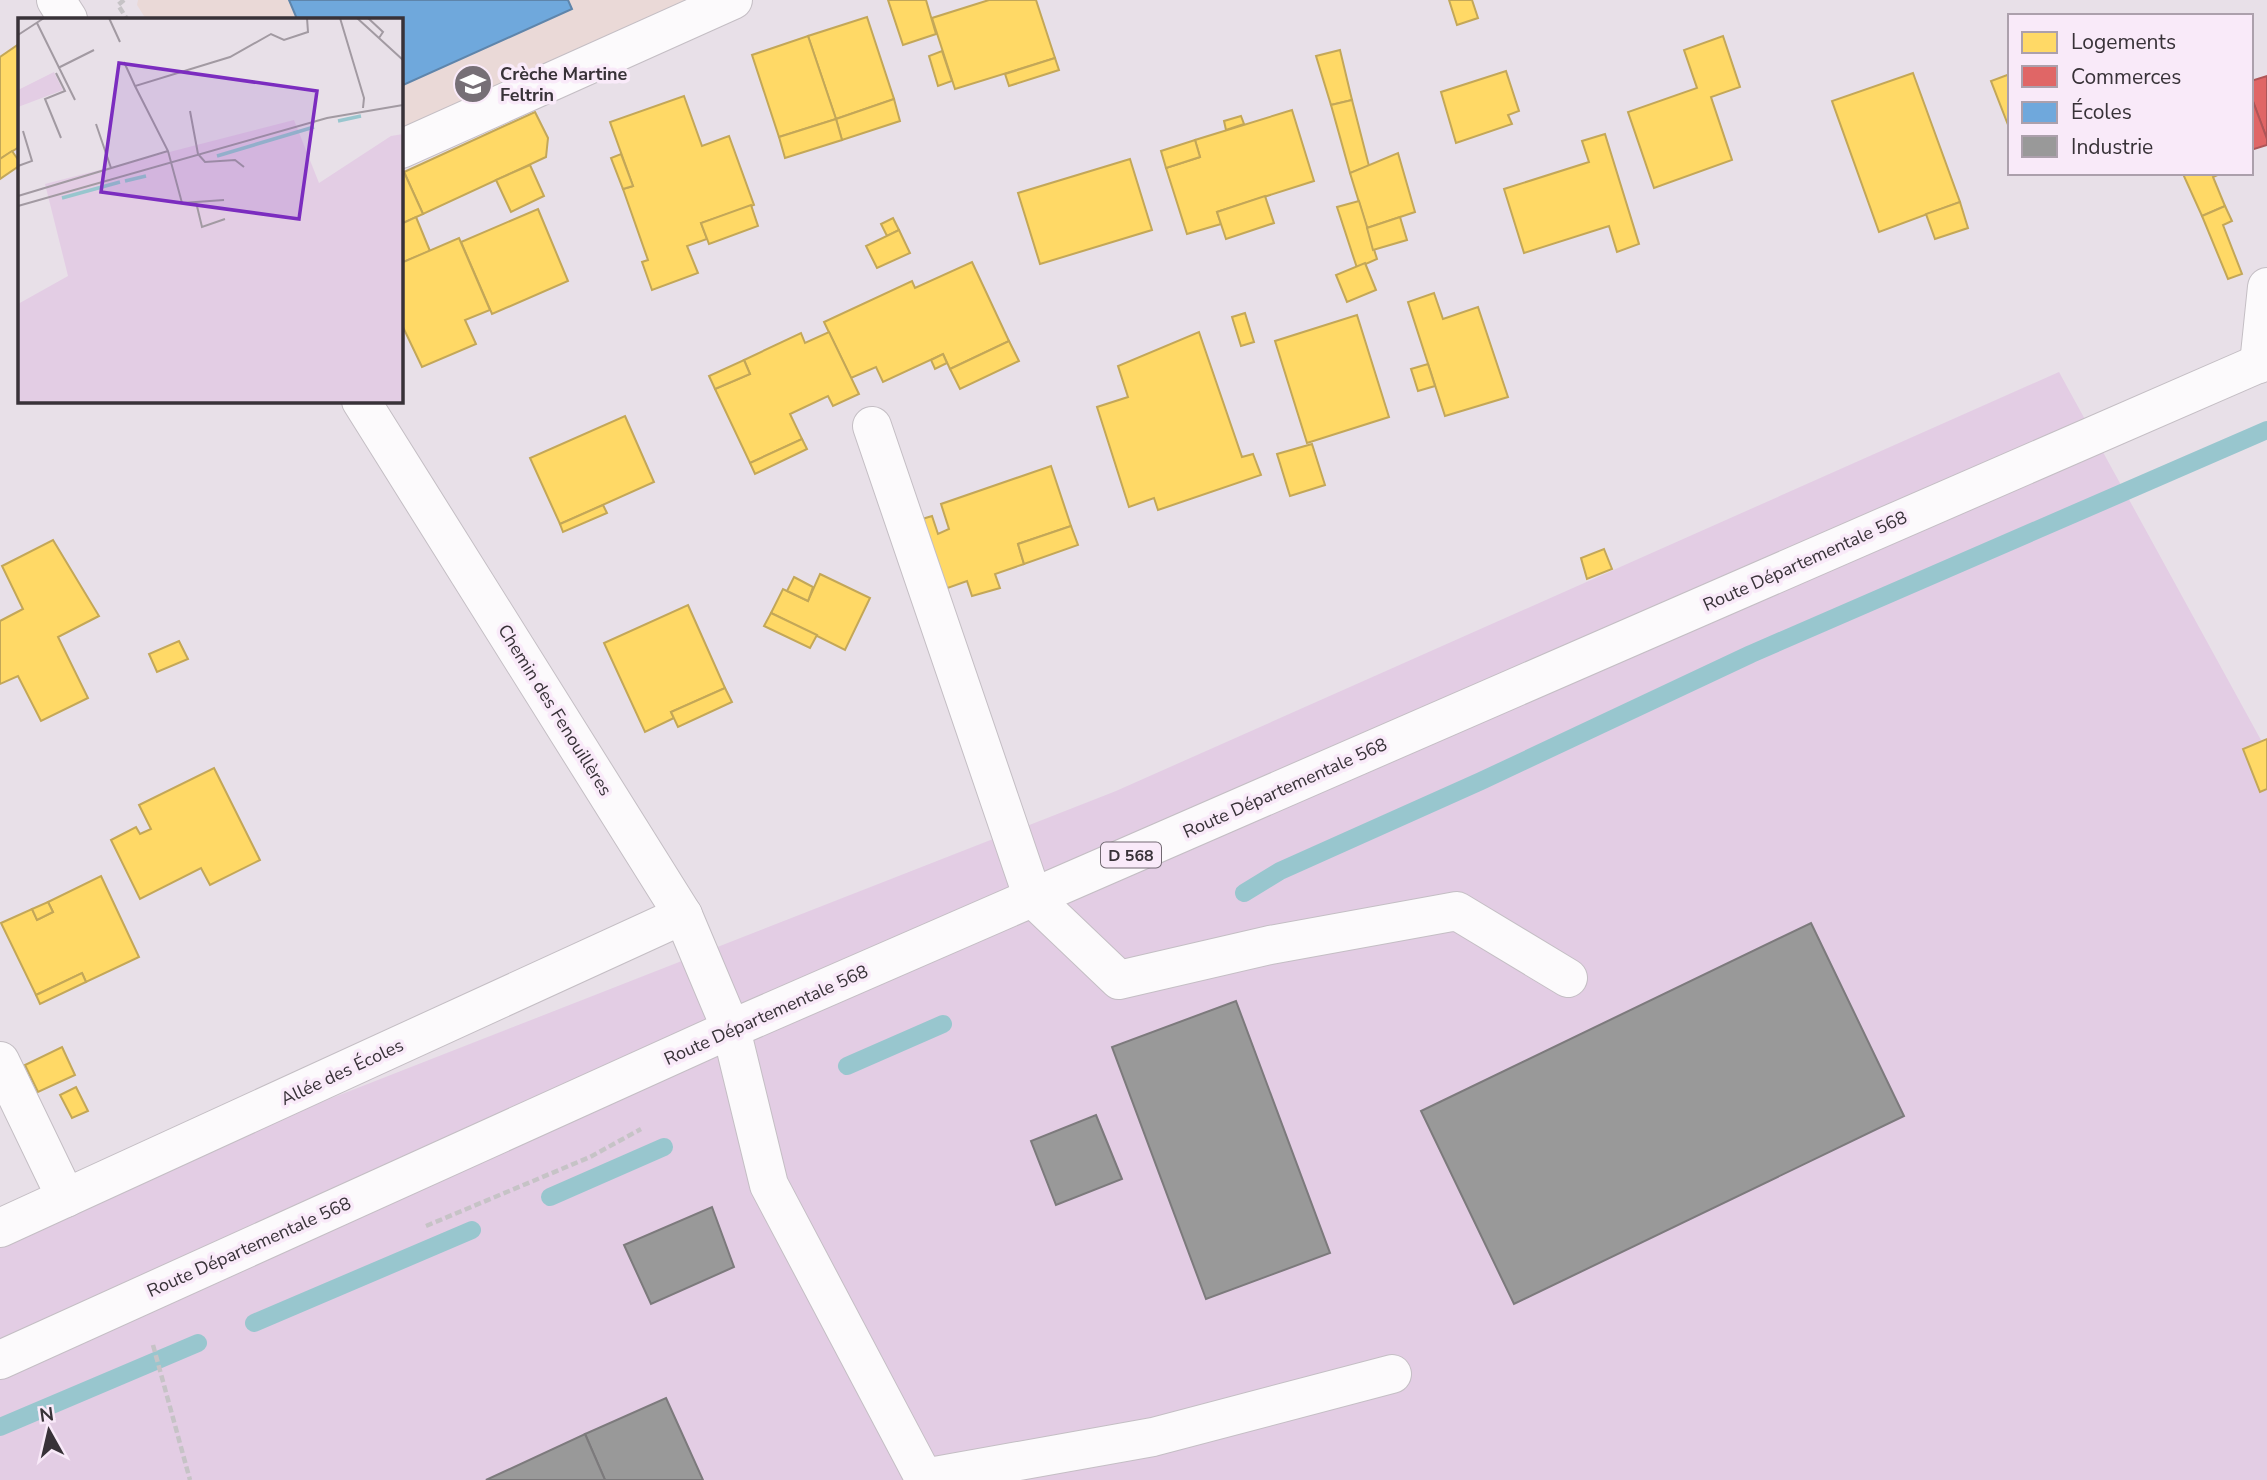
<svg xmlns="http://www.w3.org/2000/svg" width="2267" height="1480" font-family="'Nunito Sans',sans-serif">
  <rect width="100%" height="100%" fill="#e8e0e8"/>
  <path fill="#ead9d7" d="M 138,0 L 733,0 L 401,149 L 401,19 L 146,19 L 137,5 Z"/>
  <path fill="#e3cde4" d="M 2059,372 L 2267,751 L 2267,1480 L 0,1480 L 0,1228 L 1116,791 Z"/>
  <g fill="#ffd966" stroke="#c3a758" stroke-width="2">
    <path d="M 888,0 L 926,0 L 936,34 L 903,45 Z"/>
    <path d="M 989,0 L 1036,0 L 1055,58 L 955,89 L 932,18 Z"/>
    <path d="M 1449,0 L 1472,0 L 1478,18 L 1457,25 Z"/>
    <path d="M 867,17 L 894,99 L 836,119 L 808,36 Z"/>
    <path d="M 808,36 L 836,119 L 779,137 L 752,55 Z"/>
    <path d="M 1723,36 L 1740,87 L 1711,97 L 1732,160 L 1654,188 L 1628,112 L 1697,88 L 1684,50 Z"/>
    <path d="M 19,44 L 19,147 L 0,159 L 0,57 Z"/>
    <path d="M 1340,50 L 1352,100 L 1331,105 L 1316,56 Z"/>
    <path d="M 942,51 L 952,81 L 938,86 L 929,56 Z"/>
    <path d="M 1055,58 L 1059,70 L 1009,86 L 1005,74 Z"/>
    <path d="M 1506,71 L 1519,111 L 1508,115 L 1512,124 L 1456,143 L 1441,92 Z"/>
    <path d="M 1913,73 L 1960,202 L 1879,232 L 1832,101 Z"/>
    <path d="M 2010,74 L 2010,130 L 1991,81 Z"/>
    <path d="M 684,96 L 702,146 L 729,136 L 754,205 L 701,223 L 707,239 L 687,246 L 698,273 L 652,290 L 642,262 L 648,260 L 623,189 L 633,186 L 610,122 Z"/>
    <path d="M 894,99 L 900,121 L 842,140 L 836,119 Z"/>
    <path d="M 1352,100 L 1369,166 L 1350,173 L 1331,105 Z"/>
    <path d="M 1292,110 L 1314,181 L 1217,212 L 1221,224 L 1187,234 L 1166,168 L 1200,157 L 1195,140 Z"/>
    <path d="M 535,112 L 548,138 L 546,157 L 423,214 L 404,172 Z"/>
    <path d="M 1241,116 L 1244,124 L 1226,130 L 1224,121 Z"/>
    <path d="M 836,119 L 842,140 L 785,158 L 779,137 Z"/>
    <path d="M 1605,134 L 1639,244 L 1617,252 L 1609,226 L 1524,253 L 1504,189 L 1589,162 L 1582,141 Z"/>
    <path d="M 1195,140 L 1200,157 L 1166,168 L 1161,151 Z"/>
    <path d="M 12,151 L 19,161 L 19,166 L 0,179 L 0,159 Z"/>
    <path d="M 1398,153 L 1415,212 L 1367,228 L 1350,173 Z"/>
    <path d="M 621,154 L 633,186 L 623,189 L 611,158 Z"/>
    <path d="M 1130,159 L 1152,230 L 1040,264 L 1018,193 Z"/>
    <path d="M 530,165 L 544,196 L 511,212 L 496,180 Z"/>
    <path d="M 404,172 L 423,214 L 401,224 L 401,173 Z"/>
    <path d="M 2222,173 L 2213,177 L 2225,206 L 2202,216 L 2183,174 Z"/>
    <path d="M 1265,196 L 1274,223 L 1226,239 L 1217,212 Z"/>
    <path d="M 1359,201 L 1377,259 L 1357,268 L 1337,207 Z"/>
    <path d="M 1960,202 L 1968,228 L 1935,239 L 1926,214 Z"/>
    <path d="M 751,205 L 758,226 L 709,244 L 701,223 Z"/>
    <path d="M 2225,206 L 2232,221 L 2223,225 L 2242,274 L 2228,279 L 2202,216 Z"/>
    <path d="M 538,209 L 568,281 L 492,314 L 461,242 Z"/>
    <path d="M 416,217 L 430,251 L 401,263 L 401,224 Z"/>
    <path d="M 1400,217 L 1407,240 L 1373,250 L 1367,228 Z"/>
    <path d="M 893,218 L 899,230 L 887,236 L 881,224 Z"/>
    <path d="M 899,230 L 910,253 L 877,268 L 866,246 Z"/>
    <path d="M 459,238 L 490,310 L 465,320 L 476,344 L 422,367 L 401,323 L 401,263 Z"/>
    <path d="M 972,262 L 1009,341 L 950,369 L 943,354 L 883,382 L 876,367 L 851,378 L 824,322 L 912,281 L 915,288 Z"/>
    <path d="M 1365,263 L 1376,290 L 1347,302 L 1336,275 Z"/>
    <path d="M 1434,293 L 1443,319 L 1478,307 L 1508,397 L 1445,416 L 1408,302 Z"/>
    <path d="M 1245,313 L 1254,342 L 1241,346 L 1232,317 Z"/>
    <path d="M 1357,315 L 1389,417 L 1307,443 L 1275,341 Z"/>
    <path d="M 829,332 L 859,394 L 833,406 L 828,396 L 790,414 L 802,439 L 750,463 L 715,389 L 750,374 L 744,360 L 801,333 L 805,343 Z"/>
    <path d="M 1199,332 L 1242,457 L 1253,454 L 1261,475 L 1158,510 L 1154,498 L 1129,507 L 1097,407 L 1128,397 L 1118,366 Z"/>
    <path d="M 1009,341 L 1019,361 L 960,389 L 950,369 Z"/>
    <path d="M 943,354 L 947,363 L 935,369 L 931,360 Z"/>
    <path d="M 744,360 L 750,374 L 715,389 L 709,376 Z"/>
    <path d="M 1428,364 L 1435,386 L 1418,391 L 1411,369 Z"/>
    <path d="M 625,416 L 654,482 L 560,524 L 530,458 Z"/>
    <path d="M 802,439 L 807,449 L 755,474 L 750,463 Z"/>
    <path d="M 1312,444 L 1325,485 L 1290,496 L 1277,454 Z"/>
    <path d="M 1051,466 L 1071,526 L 1018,544 L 1024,564 L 995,574 L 1000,588 L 972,596 L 967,581 L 942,590 L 919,520 L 932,516 L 938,534 L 949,529 L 941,504 Z"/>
    <path d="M 603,505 L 607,513 L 563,532 L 560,524 Z"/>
    <path d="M 1071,526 L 1078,545 L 1024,564 L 1018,544 Z"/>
    <path d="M 53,540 L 99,616 L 58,637 L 88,698 L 41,721 L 18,676 L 0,684 L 0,621 L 23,609 L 2,566 Z"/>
    <path d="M 1604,549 L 1612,569 L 1587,579 L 1581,558 Z"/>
    <path d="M 820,574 L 870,598 L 845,650 L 771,613 L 783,589 L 808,601 Z"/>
    <path d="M 794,577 L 813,587 L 808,601 L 787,591 Z"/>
    <path d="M 688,605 L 725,688 L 671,712 L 674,718 L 645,732 L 604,643 Z"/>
    <path d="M 771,613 L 817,635 L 810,648 L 764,626 Z"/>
    <path d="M 179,641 L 188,659 L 157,672 L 149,654 Z"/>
    <path d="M 725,688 L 732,702 L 678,727 L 671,712 Z"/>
    <path d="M 2267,739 L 2267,789 L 2260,792 L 2243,749 Z"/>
    <path d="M 214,768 L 260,860 L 210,885 L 201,868 L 140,899 L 111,840 L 136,827 L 140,834 L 151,829 L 139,805 Z"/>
    <path d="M 101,876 L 139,957 L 86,982 L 82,973 L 36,995 L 1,923 L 32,909 L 37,920 L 53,912 L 48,902 Z"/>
    <path d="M 48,902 L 53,912 L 37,920 L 32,909 Z"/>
    <path d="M 82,973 L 86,982 L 40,1004 L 36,995 Z"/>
    <path d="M 62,1047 L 75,1075 L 38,1092 L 25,1065 Z"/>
    <path d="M 76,1087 L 88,1111 L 72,1118 L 60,1095 Z"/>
  </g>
  <g fill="#e06666" stroke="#ae5658" stroke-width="2">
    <path d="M 2267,76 L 2267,139 L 2251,96 L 2251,81 Z"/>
    <path d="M 2251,96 L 2267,139 L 2267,145 L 2251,150 Z"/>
  </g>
  <path fill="#6fa8dc" stroke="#5e85ab" stroke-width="2" d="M 289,0 L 568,0 L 572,9 L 401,86 L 401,19 L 297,19 Z"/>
  <g fill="#999" stroke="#7c7a7c" stroke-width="2">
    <path d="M 1811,923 L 1904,1116 L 1514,1304 L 1421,1111 Z"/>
    <path d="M 1236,1001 L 1330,1253 L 1206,1299 L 1112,1047 Z"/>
    <path d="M 1096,1115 L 1122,1179 L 1056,1205 L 1031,1141 Z"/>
    <path d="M 712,1207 L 734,1267 L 651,1304 L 624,1245 Z"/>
    <path d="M 666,1398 L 703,1480 L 605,1480 L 585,1434 Z"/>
    <path d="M 585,1434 L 605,1480 L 486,1480 Z"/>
  </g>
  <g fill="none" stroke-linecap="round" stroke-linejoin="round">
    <g stroke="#98c6ce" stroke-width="18">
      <path d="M 1244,893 L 1280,871 L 1481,781 L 1751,654 L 2267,430"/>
      <path d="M 847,1066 L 943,1024"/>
      <path d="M 550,1197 L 664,1147"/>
      <path d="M 254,1323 L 472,1230"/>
      <path d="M 0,1427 L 198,1343"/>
    </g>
    <defs>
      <g id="minor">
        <path d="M 56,0 L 68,19"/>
        <path d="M 401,149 L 733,0"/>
        <path d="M 2259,364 L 2267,287"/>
        <path d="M 361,401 L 683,915 L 731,1029 L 769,1185 L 924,1478 L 1153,1437 L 1392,1374"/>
        <path d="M 872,426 L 1033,898 L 1119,980 L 1270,945 L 1457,911 L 1568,978"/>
        <path d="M 0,1061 L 66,1198"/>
        <path d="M 0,1228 L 683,915"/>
      </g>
      <path id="major" d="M 0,1360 L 731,1029 L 2267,360"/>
    </defs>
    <use href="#minor" stroke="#c4bec4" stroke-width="40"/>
    <use href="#major" stroke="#c4bec4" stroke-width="40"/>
    <g stroke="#c6c3c6" stroke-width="4.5" stroke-dasharray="7 3.5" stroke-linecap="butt">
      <path d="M 124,0 L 118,5 L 127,19"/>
      <path d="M 426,1226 L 590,1157 L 641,1129"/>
      <path d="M 153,1345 L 190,1480"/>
    </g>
    <use href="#minor" stroke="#fcfafc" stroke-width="38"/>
    <use href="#major" stroke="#fcfafc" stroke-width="38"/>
  </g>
  <defs>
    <symbol id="school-disc" viewBox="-11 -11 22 22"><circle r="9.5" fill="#766f76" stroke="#f9eaf9"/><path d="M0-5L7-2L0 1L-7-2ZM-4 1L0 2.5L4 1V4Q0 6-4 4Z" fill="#fff"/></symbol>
  </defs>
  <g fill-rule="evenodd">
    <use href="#school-disc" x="451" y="62" width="44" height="44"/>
  </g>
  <g text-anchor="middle" stroke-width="7" stroke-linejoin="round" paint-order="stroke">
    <rect fill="#f9eaf9" stroke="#726972" stroke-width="2" x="1101" y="842.5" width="60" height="25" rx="5"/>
    <g font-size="16" font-weight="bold" fill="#383238">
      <text x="1131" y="861">D 568</text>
    </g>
    <g font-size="18" font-weight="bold" fill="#383238" stroke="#f9eaf9" text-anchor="start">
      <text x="500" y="80">Crèche Martine<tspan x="500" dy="21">Feltrin</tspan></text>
    </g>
    <g font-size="18" fill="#383238" stroke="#f9eaf9">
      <text transform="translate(1805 561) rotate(-24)" y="6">Route Départementale 568</text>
      <text transform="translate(555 710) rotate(58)" y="6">Chemin des Fenouillères</text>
      <text transform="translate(1285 788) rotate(-24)" y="6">Route Départementale 568</text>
      <text transform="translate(766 1015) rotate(-24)" y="6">Route Départementale 568</text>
      <text transform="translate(342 1072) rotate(-25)" y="6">Allée des Écoles</text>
      <text transform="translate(249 1247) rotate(-24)" y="6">Route Départementale 568</text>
    </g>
  </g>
  <g transform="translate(18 18)">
    <rect width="385" height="385" fill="#e8e0e8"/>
    <path d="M 36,54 L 45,72 L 0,89 L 0,72 ZM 276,102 L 301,165 L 373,118 L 385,116 L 385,385 L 0,385 L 0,286 L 50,258 L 27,166 Z" fill="#e3cde4"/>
    <path fill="none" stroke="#98c6ce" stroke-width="3.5" d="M 320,103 L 343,98M 199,138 L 296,109M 107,163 L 128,158M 44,180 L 102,164"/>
    <path fill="none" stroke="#a29aa2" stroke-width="2" d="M 91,0 L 102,24M 322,0 L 346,80 L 345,90M 339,0 L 385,42M 350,0 L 365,14 L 361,20M 19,5 L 57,82M 0,17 L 26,0M 106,44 L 117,68M 40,50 L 76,32M 38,55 L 47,73 L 27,81 L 43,120M 172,93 L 180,136 L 187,144 L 217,142 L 226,149M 78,106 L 93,150M 0,148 L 14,143 L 5,113M 0,178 L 150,133M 206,182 L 164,185 L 150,133 L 117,68 L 212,39 L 253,16 L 266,22 L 290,14 L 289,0M 178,184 L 184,209 L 207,201M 0,188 L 309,100 L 385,87"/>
    <path fill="#7b2cbf" fill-opacity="0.15" stroke="#7b2cbf" stroke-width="3.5" d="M 101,45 L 299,73 L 281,201 L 83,174 Z"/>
    <rect width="385" height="385" fill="none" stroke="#383238" stroke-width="3.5"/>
  </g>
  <rect x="2008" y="14" width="245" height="161" fill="#f9eaf9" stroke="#aca0ac" stroke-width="2"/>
  <rect x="2022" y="32" width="35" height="21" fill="#ffd966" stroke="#aca0ac" stroke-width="2"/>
  <text x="2071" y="49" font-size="21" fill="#383238">Logements</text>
  <rect x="2022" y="66" width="35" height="21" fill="#e06666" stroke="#aca0ac" stroke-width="2"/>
  <text x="2071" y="84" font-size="21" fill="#383238">Commerces</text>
  <rect x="2022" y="102" width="35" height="21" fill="#6fa8dc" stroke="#aca0ac" stroke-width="2"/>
  <text x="2071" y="119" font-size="21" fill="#383238">Écoles</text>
  <rect x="2022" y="136" width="35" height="21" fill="#999999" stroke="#aca0ac" stroke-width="2"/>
  <text x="2071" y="154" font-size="21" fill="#383238">Industrie</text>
  <g transform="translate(49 1431) rotate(352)" stroke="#f9eaf9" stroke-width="5" paint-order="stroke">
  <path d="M0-5L12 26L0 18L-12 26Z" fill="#383238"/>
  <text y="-10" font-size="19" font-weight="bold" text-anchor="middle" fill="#383238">N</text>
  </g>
</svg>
